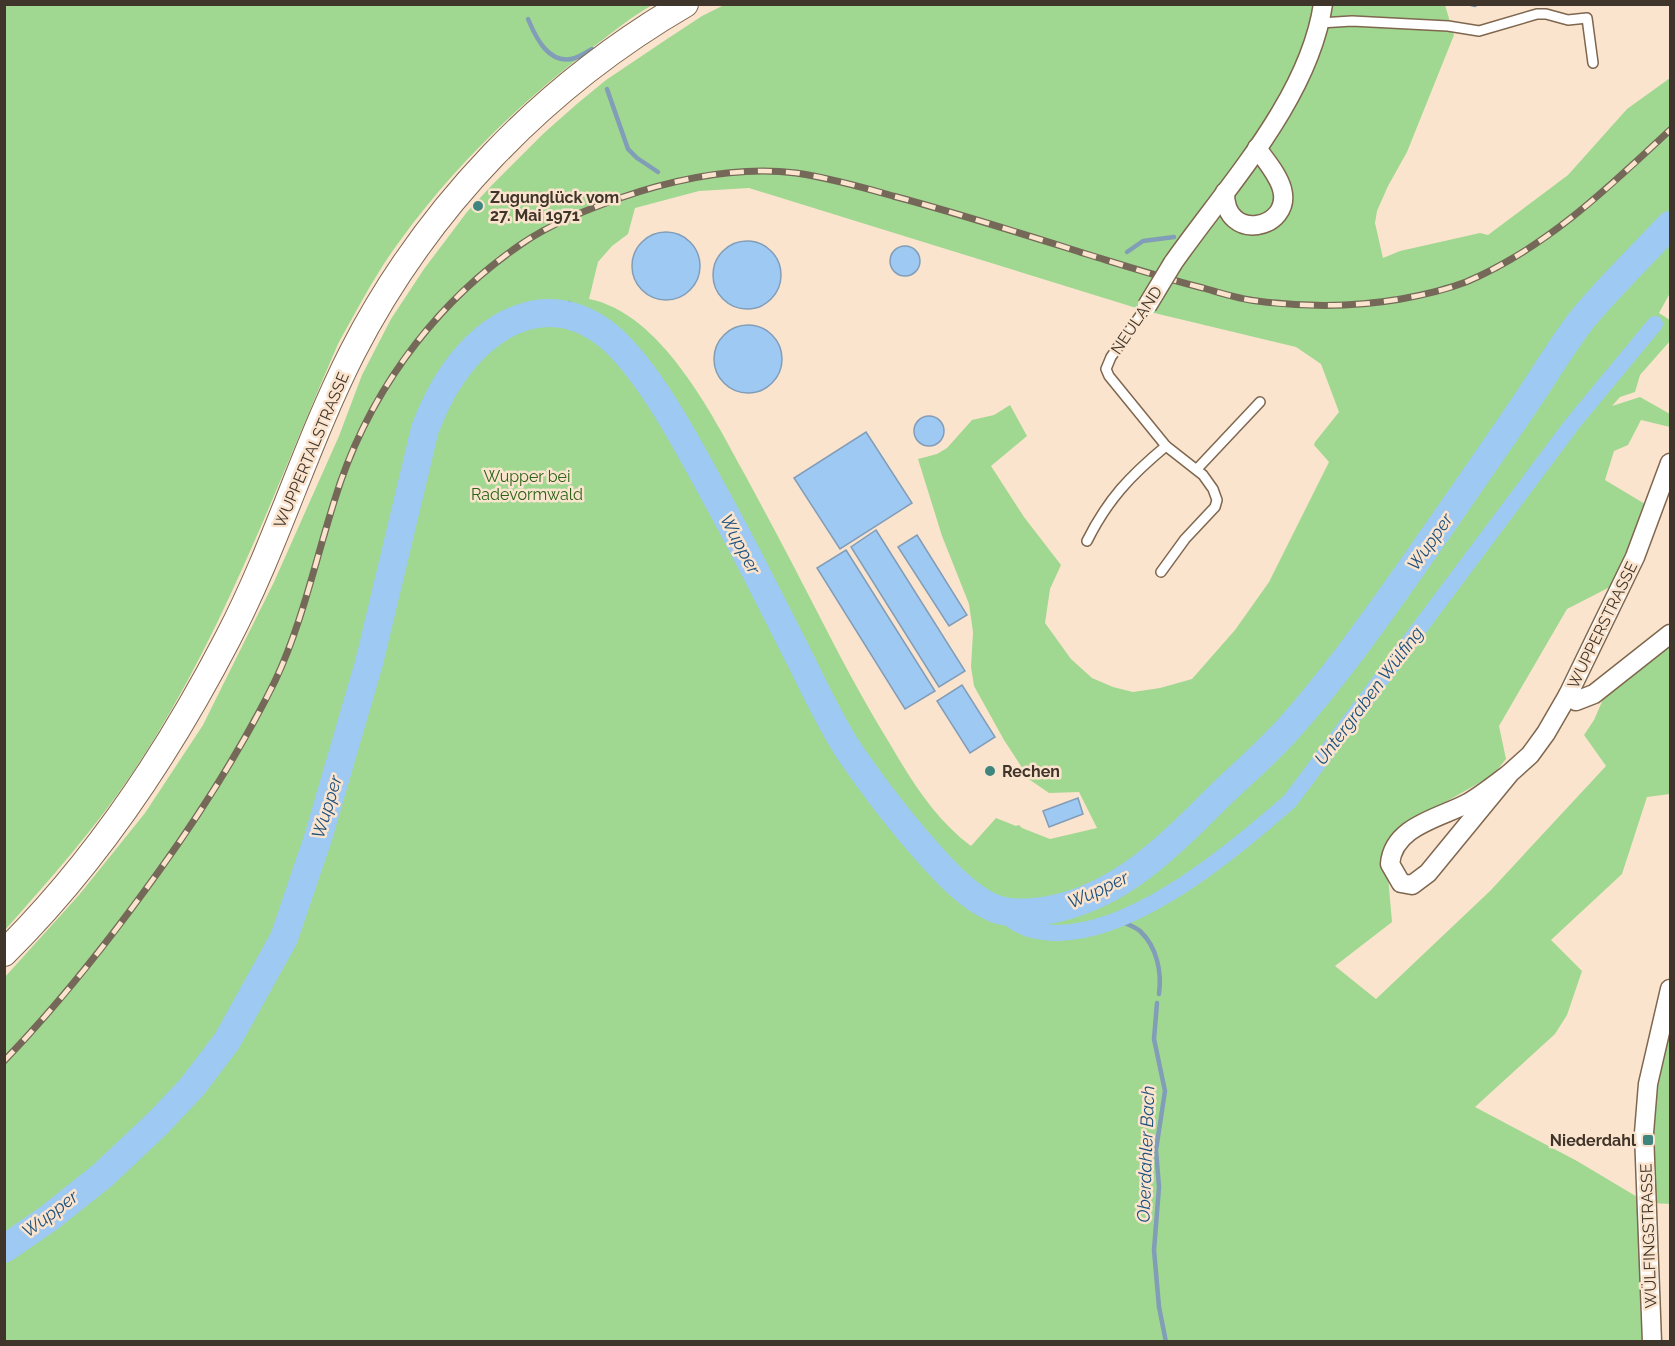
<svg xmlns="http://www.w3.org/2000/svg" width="1675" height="1346" font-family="Raleway,sans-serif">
  <rect width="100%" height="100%" fill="#fbe4ce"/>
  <g fill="#a0d891" fill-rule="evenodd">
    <path d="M 5,4 L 652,5 C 631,17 612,33 593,47 C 521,102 455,165 402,238 C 377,271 358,308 338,344 C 275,489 221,640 133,772 C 95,829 50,879 5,930 Z"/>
    <path d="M 726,4 L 1445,5 L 1454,35 L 1407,152 L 1388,186 L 1377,211 L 1375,223 L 1383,258 L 1400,251 L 1480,233 L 1488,235 L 1568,175 L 1627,109 L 1670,78 L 1670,293 L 1659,313 L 1670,320 L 1670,341 L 1640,375 L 1635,392 L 1620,397 L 1612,406 L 1640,397 L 1670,414 L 1670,427 L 1641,420 L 1628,445 L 1614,451 L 1605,480 L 1645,504 L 1629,548 L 1610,587 L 1567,609 L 1499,726 L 1506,759 L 1493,775 L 1419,817 L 1388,876 L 1392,922 L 1335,966 L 1376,999 L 1490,891 L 1606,766 L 1584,735 L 1594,720 L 1611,681 L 1670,634 L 1670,794 L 1647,797 L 1622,874 L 1551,940 L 1582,971 L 1567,1015 L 1555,1034 L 1475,1107 L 1577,1161 L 1639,1198 L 1648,1341 L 5,1341 L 4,978 L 79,895 L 145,813 L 203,725 L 274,582 L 339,436 L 362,375 L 391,319 L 424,269 L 467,212 L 492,185 L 544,133 L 578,103 L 606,80 L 667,39 L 702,16 ZM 749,188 L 1146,311 L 1296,347 L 1321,364 L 1339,412 L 1315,442 L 1314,445 L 1329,462 L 1269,582 L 1235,630 L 1192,679 L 1160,688 L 1133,692 L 1113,687 L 1092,678 L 1071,659 L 1045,623 L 1050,589 L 1061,565 L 1024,517 L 991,466 L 1027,436 L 1010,405 L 994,415 L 972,420 L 947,448 L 937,454 L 918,459 L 942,536 L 969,604 L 973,632 L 971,667 L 974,686 L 1004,740 L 1030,780 L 1049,793 L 1079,792 L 1097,828 L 1050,839 L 1022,828 L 1019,825 L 1016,826 L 996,818 L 971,846 C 936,820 912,782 890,744 C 866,705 845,666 824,625 C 798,574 771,523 744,473 C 712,414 661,313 589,299 L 598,262 L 612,246 L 628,234 L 635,208 L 699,191 Z"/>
    <path d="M 1670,1021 L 1670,1204 L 1652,1203 L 1651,1098 Z"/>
  </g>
  <g fill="#9ec9f3" stroke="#829db7" stroke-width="1.5">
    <circle cx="666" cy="266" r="34"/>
    <circle cx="747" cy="275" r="34"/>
    <circle cx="905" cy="261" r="15"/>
    <circle cx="748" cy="359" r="34"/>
    <circle cx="929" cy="431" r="15"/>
    <path d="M 866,432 L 912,503 L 840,549 L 794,478 Z"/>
    <path d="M 876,530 L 965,671 L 939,687 L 851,547 Z"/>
    <path d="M 917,535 L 967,615 L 949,626 L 898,547 Z"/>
    <path d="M 846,550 L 935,691 L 905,709 L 817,568 Z"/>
    <path d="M 962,685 L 995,737 L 970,753 L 937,701 Z"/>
    <path d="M 1078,798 L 1083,814 L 1049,827 L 1043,811 Z"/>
  </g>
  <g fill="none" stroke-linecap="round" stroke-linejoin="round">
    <g stroke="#829db7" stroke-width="4.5">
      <path d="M 1471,4 L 1475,5"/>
      <path d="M 528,19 C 536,38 549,66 575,58 C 581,56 587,52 592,49 L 594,51"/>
      <path d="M 607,89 L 628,149 L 637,158 L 658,172"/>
      <path d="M 1127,252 L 1143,241 L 1174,237"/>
      <path d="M 568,314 L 569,303"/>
      <path d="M 1118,920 C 1124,923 1134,926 1140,931 C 1157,947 1162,972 1159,994"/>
      <path d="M 1157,1003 L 1154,1039 L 1165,1091 L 1156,1150 L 1159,1187 L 1154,1250 L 1159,1307 L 1166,1342"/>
    </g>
    <path stroke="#9ec9f3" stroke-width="16" d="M 996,909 C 1007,917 1019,927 1032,930 C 1116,951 1231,853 1290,801 L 1573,423 L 1655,324"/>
    <path stroke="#9ec9f3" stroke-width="28" d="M 4,1249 L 49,1218 L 103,1175 L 158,1123 L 192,1087 L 227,1041 L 284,938 L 318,838 L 369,663 L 425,429 C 432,411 440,393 451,377 C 490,318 555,287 614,341 C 653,378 689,447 715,495 C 745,549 772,604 800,659 C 816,691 831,724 851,754 C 871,783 893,812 916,839 C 936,862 966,898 996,909 C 1007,913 1022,913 1034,912 C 1108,905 1162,854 1212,803 C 1237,778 1265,755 1289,728 C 1334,678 1374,621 1413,566 C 1452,510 1491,454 1529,398 C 1547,371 1564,342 1584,317 C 1611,285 1642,255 1670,225"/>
    <defs>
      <g id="lane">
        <path d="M 1320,23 L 1352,21 L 1448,26 L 1479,31 L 1537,14 L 1546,14 L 1568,20 L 1587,18 L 1593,63"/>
        <path d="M 1147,306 L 1111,357 L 1106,369 L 1109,376 L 1166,446 L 1203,475 L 1213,489 L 1217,500 L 1215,507 L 1185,539 L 1161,572"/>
        <path d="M 1197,469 L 1260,402"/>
        <path d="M 1087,541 C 1108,499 1130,476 1166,446"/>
      </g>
      <g id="street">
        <path d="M 1225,192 C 1224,244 1293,229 1282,189 C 1278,174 1265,160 1257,148"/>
        <path d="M 1173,263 C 1227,186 1309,99 1323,4"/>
        <path d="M 1568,695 L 1576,701 L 1594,694 L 1670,634"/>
        <path d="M 1510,773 C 1497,783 1483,794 1468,803 C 1440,818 1393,826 1390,864 L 1401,883 L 1412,885 L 1428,873 L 1510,773 L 1530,755 L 1546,733 L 1568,695 L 1635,557 L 1670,463"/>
        <path d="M 1652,1342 L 1644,1133 L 1648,1084 L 1670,989"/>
      </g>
      <path id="secondary" d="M 4,953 C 96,862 169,752 228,638 C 276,546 305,446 352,353 C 426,208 544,86 685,4"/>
    </defs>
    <use href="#lane" stroke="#7f664e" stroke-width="12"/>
    <use href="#street" stroke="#7f664e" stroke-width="21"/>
    <use href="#secondary" stroke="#7f664e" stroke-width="28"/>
    <use href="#lane" stroke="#fff" stroke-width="9"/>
    <use href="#street" stroke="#fff" stroke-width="18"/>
    <use href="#secondary" stroke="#fff" stroke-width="26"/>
    <defs>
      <path id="rail" d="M 4,1061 C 61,1002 111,938 159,871 C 202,811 242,748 275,681 C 302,624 315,562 334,502 C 365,399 431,306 520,245 C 550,224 586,210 620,198 C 675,179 737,166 796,173 C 829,178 862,187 893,196 C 961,214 1029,236 1096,257 C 1132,268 1167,279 1203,288 C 1221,293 1239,299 1257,301 C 1304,307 1355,307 1401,299 C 1423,295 1445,290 1466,282 C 1546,248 1608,188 1670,130"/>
    </defs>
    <use href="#rail" stroke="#766859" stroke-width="7"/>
    <use href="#rail" stroke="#fbe4ce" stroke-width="4.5" stroke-dasharray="14" stroke-linecap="butt"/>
    <defs>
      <path id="street-bridge" d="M 1147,306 L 1173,263"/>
    </defs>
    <use href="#street-bridge" stroke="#7f664e" stroke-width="21" stroke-linecap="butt"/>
    <use href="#street-bridge" stroke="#fff" stroke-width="18"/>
  </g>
  <g fill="#3f857f" stroke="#fbe4ce" stroke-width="2">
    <circle cx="478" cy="206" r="6"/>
    <circle cx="990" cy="771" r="6"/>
    <rect x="1642" y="1134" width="12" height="12" rx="3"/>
  </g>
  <g text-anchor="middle" stroke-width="5" stroke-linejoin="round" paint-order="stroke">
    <g font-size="16" font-weight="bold" fill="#40352a" stroke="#fbe4ce" text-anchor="start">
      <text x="490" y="203">Zugunglück vom<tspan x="490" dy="18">27. Mai 1971</tspan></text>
      <text x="1002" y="777">Rechen</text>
      <text x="1636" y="1146" text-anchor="end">Niederdahl</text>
    </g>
    <g font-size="16" fill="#40352a" stroke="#fbe4ce">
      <text transform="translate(1136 320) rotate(-56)" y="6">NEULAND</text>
      <text transform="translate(311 450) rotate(-67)" y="6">WUPPERTALSTRASSE</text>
      <text transform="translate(1602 625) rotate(-64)" y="6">WUPPERSTRASSE</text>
      <text transform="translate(1648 1236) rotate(-92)" y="6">WÜLFINGSTRASSE</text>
    </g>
    <g font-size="16" fill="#2a6316" stroke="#fbe4ce">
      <text x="527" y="482">Wupper bei<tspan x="527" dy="18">Radevormwald</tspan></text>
    </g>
    <g font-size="18" font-style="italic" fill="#1c517e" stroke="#fbe4ce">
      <text transform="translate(1430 542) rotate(-55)" y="6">Wupper</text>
      <text transform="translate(740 544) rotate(62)" y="6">Wupper</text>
      <text transform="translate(1369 696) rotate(-53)" y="6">Untergraben Wülfing</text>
      <text transform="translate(327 807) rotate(-73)" y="6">Wupper</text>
      <text transform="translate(1098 890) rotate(-25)" y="6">Wupper</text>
      <text transform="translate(1146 1154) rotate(-88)" y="6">Oberdahler Bach</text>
      <text transform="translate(50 1214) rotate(-37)" y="6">Wupper</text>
    </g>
  </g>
  <rect width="1675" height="1346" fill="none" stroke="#40352a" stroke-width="12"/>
</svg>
